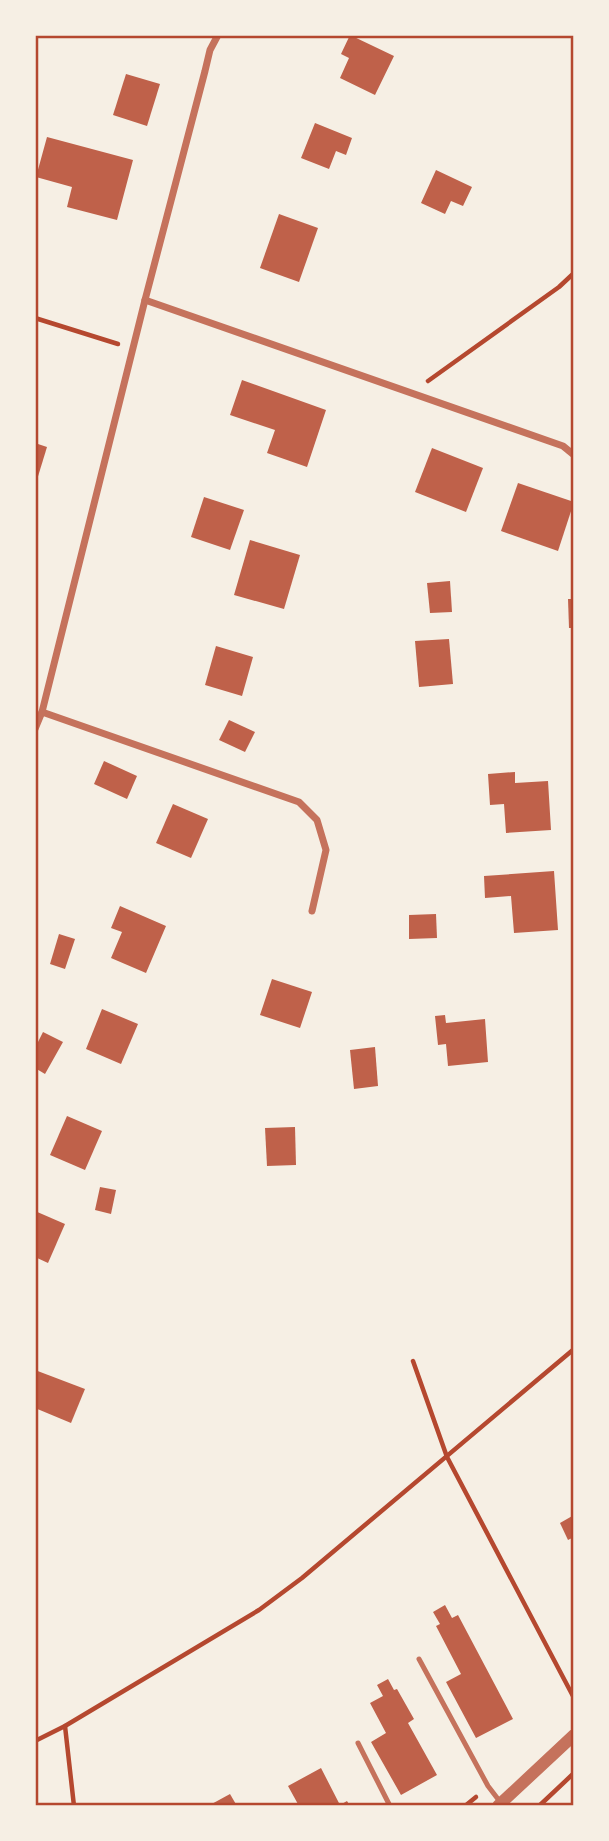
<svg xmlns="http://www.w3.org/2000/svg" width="609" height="1841" font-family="'IBM Plex Sans',sans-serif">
  <rect width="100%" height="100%" fill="#f6efe4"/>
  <g fill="#bf614a">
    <path d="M 350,35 L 394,56 L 375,95 L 340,78 L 349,58 L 341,54 Z"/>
    <path d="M 126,74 L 160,84 L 147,126 L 113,115 Z"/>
    <path d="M 315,123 L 352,138 L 346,155 L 336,151 L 329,169 L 301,158 Z"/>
    <path d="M 47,137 L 133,160 L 117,220 L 67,207 L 72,187 L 36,177 Z"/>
    <path d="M 436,170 L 472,187 L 463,206 L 451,201 L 445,214 L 421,203 Z"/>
    <path d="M 279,214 L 318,228 L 299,282 L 260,268 Z"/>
    <path d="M 242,380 L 326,410 L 307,467 L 267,453 L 275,430 L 230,415 Z"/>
    <path d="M 35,443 L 47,447 L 36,483 L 35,483 Z"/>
    <path d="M 432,448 L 483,468 L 466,512 L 415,492 Z"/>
    <path d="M 518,483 L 574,502 L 558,551 L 501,531 Z"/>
    <path d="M 204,497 L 244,510 L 230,550 L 191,537 Z"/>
    <path d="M 250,540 L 300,555 L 284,609 L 234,595 Z"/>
    <path d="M 450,581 L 452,612 L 430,613 L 427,583 Z"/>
    <path d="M 568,599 L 574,599 L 574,628 L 569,628 Z"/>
    <path d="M 449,639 L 453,684 L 419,687 L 415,641 Z"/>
    <path d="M 216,646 L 253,657 L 242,696 L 205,685 Z"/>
    <path d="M 229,720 L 255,732 L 245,752 L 219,740 Z"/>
    <path d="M 104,761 L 137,776 L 127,799 L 94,784 Z"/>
    <path d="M 515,772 L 515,783 L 548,781 L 551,830 L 506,833 L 504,804 L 490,805 L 488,774 Z"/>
    <path d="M 173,804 L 208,819 L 191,858 L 156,843 Z"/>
    <path d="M 554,871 L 558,930 L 514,933 L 511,896 L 485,898 L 484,876 Z"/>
    <path d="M 120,906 L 166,926 L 146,973 L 111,958 L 122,932 L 111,928 Z"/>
    <path d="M 436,914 L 437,938 L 409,939 L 409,915 Z"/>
    <path d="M 59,934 L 75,939 L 65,969 L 50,964 Z"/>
    <path d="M 272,979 L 312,992 L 300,1028 L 260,1015 Z"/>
    <path d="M 102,1009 L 138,1024 L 121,1064 L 86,1049 Z"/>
    <path d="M 445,1015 L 446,1023 L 485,1019 L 488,1062 L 448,1066 L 446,1044 L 438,1045 L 435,1016 Z"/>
    <path d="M 43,1032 L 63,1042 L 45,1074 L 35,1068 L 35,1048 Z"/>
    <path d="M 375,1047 L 378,1086 L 354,1089 L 350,1050 Z"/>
    <path d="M 67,1116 L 102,1131 L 85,1170 L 50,1155 Z"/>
    <path d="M 295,1127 L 296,1165 L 267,1166 L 265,1128 Z"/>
    <path d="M 100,1187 L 116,1190 L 111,1214 L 95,1210 Z"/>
    <path d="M 35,1211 L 65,1224 L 48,1263 L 35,1257 Z"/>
    <path d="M 35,1370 L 85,1389 L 71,1423 L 35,1408 Z"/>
    <path d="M 574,1515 L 574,1537 L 568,1540 L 560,1523 Z"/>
    <path d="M 445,1605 L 452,1618 L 458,1615 L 513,1719 L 476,1738 L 446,1682 L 461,1674 L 436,1626 L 440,1624 L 433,1612 Z"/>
    <path d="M 388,1679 L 394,1690 L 397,1689 L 414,1719 L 408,1723 L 437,1775 L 401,1795 L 371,1742 L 386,1733 L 370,1703 L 383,1696 L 377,1685 Z"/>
    <path d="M 321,1768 L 340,1805 L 347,1801 L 350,1806 L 299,1806 L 288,1786 Z"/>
    <path d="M 230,1794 L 237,1806 L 208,1806 Z"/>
  </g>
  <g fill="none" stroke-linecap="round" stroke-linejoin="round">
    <g stroke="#b5482f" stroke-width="4.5">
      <path d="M 35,318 L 118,344"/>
      <path d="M 428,381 L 559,287 L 574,273"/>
      <path d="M 413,1361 L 447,1457 L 574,1698"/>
      <path d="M 65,1726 L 74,1806"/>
      <path d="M 35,1741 L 65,1726 L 259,1610 L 302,1578 L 574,1349"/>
      <path d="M 465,1806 L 476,1797"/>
      <path d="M 539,1806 L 574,1773"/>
    </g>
    <g stroke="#c5725c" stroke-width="5">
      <path d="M 419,1659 L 488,1786 L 501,1803"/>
      <path d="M 358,1743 L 390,1806"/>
    </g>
    <g stroke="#c5725c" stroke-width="7">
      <path d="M 145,300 L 563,446 L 574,455"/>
      <path d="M 42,712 L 299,802 L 317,820 L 326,850 L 312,911"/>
      <path d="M 35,729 L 42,712 L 145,300 L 205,71 L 210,50 L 218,35"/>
    </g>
    <path stroke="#c5725c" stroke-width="12" d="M 498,1806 L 574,1735"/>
  </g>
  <rect width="609" height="1841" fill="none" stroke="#f6efe4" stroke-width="74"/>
  <rect x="37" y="37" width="535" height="1767" fill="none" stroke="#b5482f" stroke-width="2.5"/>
</svg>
